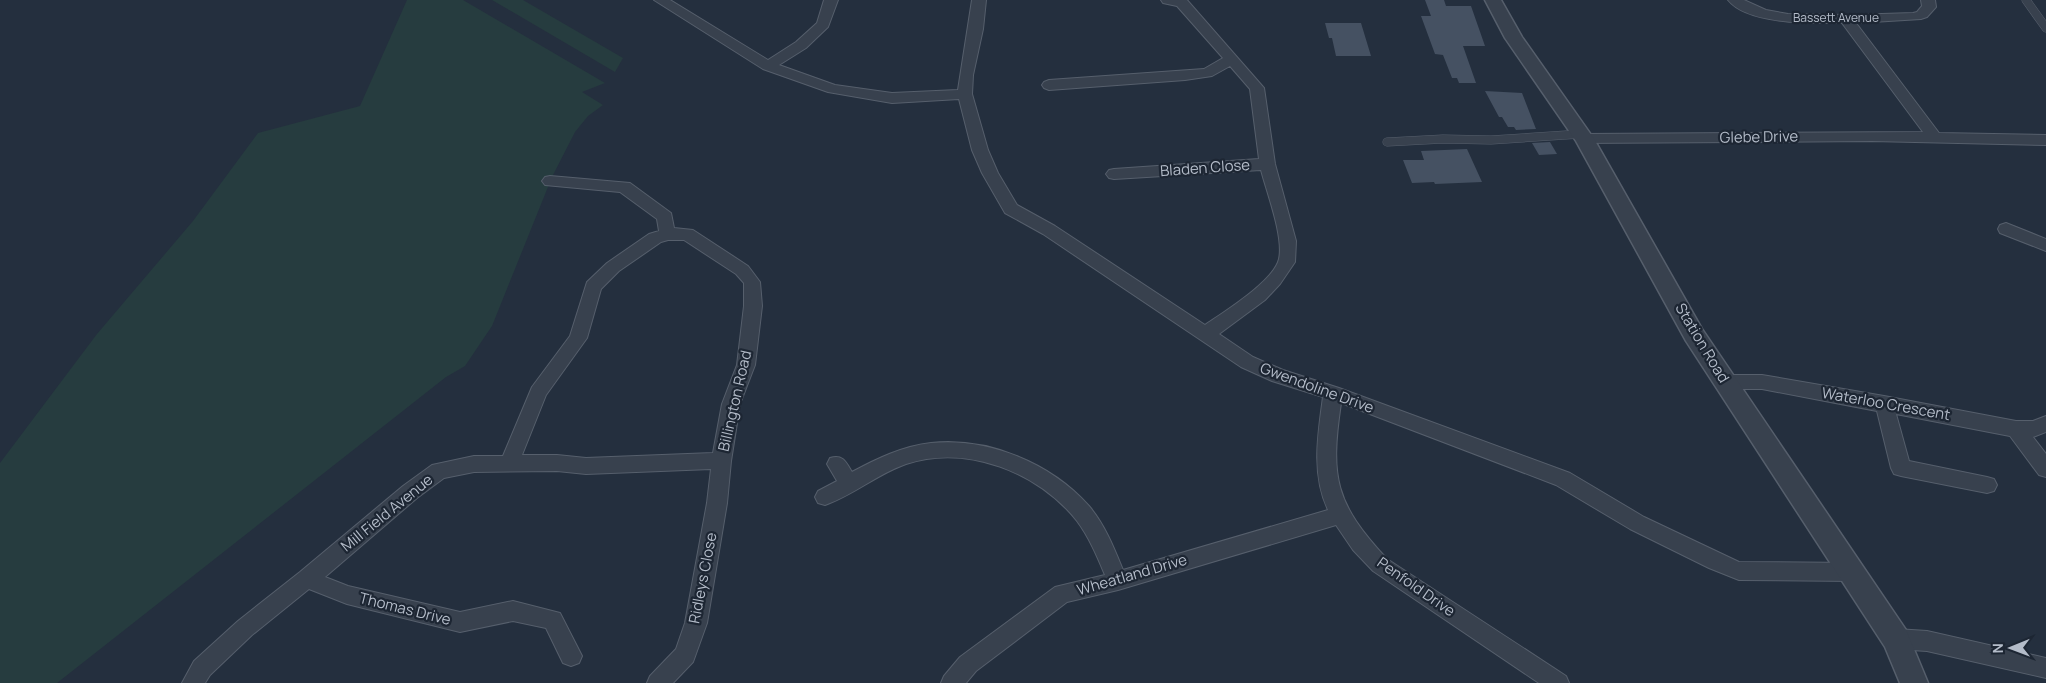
<svg xmlns="http://www.w3.org/2000/svg" width="2046" height="683" font-family="Manrope,sans-serif">
  <rect width="100%" height="100%" fill="#242f3e"/>
  <g fill="#263c3f">
    <path d="M 407,0 L 463,0 L 605,83 L 582,92 L 603,105 L 588,116 L 575,132 L 552,177 L 492,326 L 465,366 L 446,377 L 57,683 L 0,683 L 0,463 L 97,334 L 193,221 L 258,133 L 360,106 Z"/>
    <path d="M 492,0 L 523,0 L 623,58 L 615,72 Z"/>
  </g>
  <g fill="#455162">
    <path d="M 1425,0 L 1444,0 L 1446,6 L 1471,6 L 1485,46 L 1463,46 L 1476,83 L 1459,83 L 1457,78 L 1452,78 L 1443,55 L 1435,54 L 1421,16 L 1431,16 Z"/>
    <path d="M 1325,23 L 1361,23 L 1371,56 L 1336,56 L 1332,38 L 1329,38 Z"/>
    <path d="M 1485,91 L 1522,93 L 1536,129 L 1516,130 L 1514,127 L 1508,127 L 1502,117 L 1499,117 Z"/>
    <path d="M 1550,142 L 1557,154 L 1539,155 L 1532,143 Z"/>
    <path d="M 1467,149 L 1482,182 L 1435,184 L 1434,182 L 1412,183 L 1403,160 L 1424,160 L 1421,151 Z"/>
  </g>
  <g fill="none" stroke-linecap="round" stroke-linejoin="round">
    <defs>
      <g id="service">
        <path d="M 2026,0 L 2046,28"/>
        <path d="M 1387,142 L 1443,139 L 1491,140 L 1581,134"/>
      </g>
      <g id="minor">
        <path d="M 654,0 L 670,0 L 768,60 L 796,42 L 817,23 L 824,0 L 838,0 L 828,27 L 806,48 L 779,65 L 835,85 L 892,93 L 958,90 L 972,0 L 986,0 L 983,29 L 973,75 L 972,94 L 988,150 L 998,173 L 1017,205 L 1055,226 L 1205,325 C 1224,312 1274,281 1279,259 C 1284,237 1267,193 1261,170 L 1114,179 L 1109,178 L 1106,174 L 1109,170 L 1114,169 L 1259,159 L 1250,89 L 1230,66 L 1212,76 L 1185,80 L 1049,90 L 1044,88 L 1042,85 L 1044,82 L 1049,80 L 1204,69 L 1223,58 L 1177,6 L 1163,3 L 1161,0 L 1187,0 L 1264,88 L 1275,164 L 1296,241 L 1295,262 L 1280,284 L 1265,300 L 1219,334 L 1253,357 L 1283,370 L 1339,388 L 1570,473 L 1644,517 L 1739,562 L 1853,563 L 1860,565 L 1863,572 L 1860,579 L 1853,581 L 1739,580 L 1709,568 L 1630,529 L 1556,485 L 1341,403 C 1330,478 1335,503 1387,559 L 1566,676 L 1569,683 L 1539,683 L 1373,571 L 1353,550 L 1336,525 L 1118,590 L 1067,602 L 976,671 L 966,683 L 941,683 L 944,676 L 960,657 L 1055,587 L 1105,575 C 1097,556 1089,537 1077,521 C 1039,472 966,444 906,464 C 877,474 854,495 825,505 L 818,503 L 815,497 L 818,491 L 837,481 L 827,464 L 830,458 C 843,454 846,462 852,472 C 876,459 903,446 931,443 C 988,437 1051,463 1089,506 C 1105,525 1114,548 1123,570 L 1328,510 C 1311,474 1318,434 1323,397 L 1272,381 L 1241,367 L 1043,234 L 1005,213 L 982,173 L 972,150 L 959,99 L 892,103 L 828,92 L 763,69 Z"/>
        <path d="M 1728,0 L 1744,0 L 1766,10 L 1788,14 L 1851,15 L 1913,13 L 1917,12 L 1922,6 L 1921,0 L 1935,0 L 1936,7 L 1927,17 L 1921,19 L 1856,23 L 1939,133 L 2046,135 L 2046,145 L 1872,141 L 1579,143 L 1577,139 L 1579,135 L 1584,134 L 1923,132 L 1842,23 C 1813,23 1748,25 1728,0 Z"/>
        <path d="M 550,176 L 630,183 L 671,213 L 674,228 L 693,230 L 748,266 L 760,282 L 762,306 L 755,365 L 740,404 L 731,461 L 727,503 L 707,623 L 693,662 L 673,683 L 647,683 L 650,676 L 676,649 L 685,623 L 707,503 L 711,469 L 586,474 L 557,471 L 474,472 L 444,478 L 417,498 L 325,577 L 348,586 L 460,612 L 513,601 L 560,613 L 582,656 L 579,663 L 571,666 L 563,663 L 546,628 L 513,621 L 460,632 L 347,604 L 309,589 L 252,635 L 210,675 L 205,683 L 182,683 L 194,661 L 238,621 L 300,572 L 403,486 L 432,465 L 474,456 L 503,456 L 532,387 L 570,336 L 587,282 L 607,263 L 649,234 L 659,231 L 657,219 L 620,192 L 545,185 L 542,181 L 545,177 ZM 668,240 L 684,240 L 736,274 L 744,283 L 744,306 L 737,365 L 722,404 L 713,453 L 586,458 L 557,455 L 522,455 L 546,395 L 587,338 L 601,289 L 619,271 L 661,242 Z"/>
        <path d="M 2006,223 L 2046,239 L 2046,251 L 2000,233 L 1998,229 L 2000,225 Z"/>
        <path d="M 1724,375 L 1762,375 L 1884,396 L 2016,421 L 2033,421 L 2046,416 L 2046,432 L 2033,437 L 2046,454 L 2046,477 L 2039,475 L 2010,436 L 1896,414 L 1909,461 L 1987,477 L 1994,479 L 1997,485 L 1994,491 L 1987,493 L 1901,476 L 1894,474 L 1891,468 L 1877,411 L 1762,389 L 1724,389 L 1718,387 L 1715,382 L 1718,377 Z"/>
        <path d="M 1896,629 L 1927,631 L 2046,658 L 2046,678 L 1927,651 L 1896,649 L 1888,646 L 1885,639 L 1888,632 Z"/>
      </g>
      <path id="tertiary" d="M 1485,0 L 1501,0 L 1522,37 L 1594,139 L 1702,329 L 1906,630 L 1928,683 L 1900,683 L 1885,647 L 1686,341 L 1576,141 L 1505,38 Z"/>
    </defs>
    <use href="#service" stroke="#565f6c" stroke-width="9"/>
    <use href="#minor" stroke="#565f6c" stroke-width="2"/>
    <use href="#tertiary" stroke="#565f6c" stroke-width="3"/>
    <use href="#service" stroke="#38414e" stroke-width="8"/>
    <use href="#minor" fill="#38414e" fill-rule="evenodd"/>
    <use href="#tertiary" fill="#38414e" fill-rule="evenodd"/>
  </g>
  <g text-anchor="middle" stroke-width="4.5" stroke-linejoin="round" paint-order="stroke">
    <g font-size="12" fill="#b4bcc9" stroke="#1d2633">
      <text x="1836" y="22">Bassett Avenue</text>
    </g>
    <g font-size="15" fill="#b4bcc9" stroke="#1d2633">
      <text transform="translate(1759 137) rotate(-1)" y="5">Glebe Drive</text>
      <text transform="translate(1205 168) rotate(-4)" y="5">Bladen Close</text>
      <text transform="translate(1702 343) rotate(59)" y="5">Station Road</text>
      <text transform="translate(1317 388) rotate(20)" y="5">Gwendoline Drive</text>
      <text transform="translate(735 401) rotate(-77)" y="5">Billington Road</text>
      <text transform="translate(1886 404) rotate(10)" y="5">Waterloo Crescent</text>
      <text transform="translate(387 513) rotate(-39)" y="5">Mill Field Avenue</text>
      <text transform="translate(1132 575) rotate(-16)" y="5">Wheatland Drive</text>
      <text transform="translate(703 578) rotate(-79)" y="5">Ridleys Close</text>
      <text transform="translate(1416 587) rotate(35)" y="5">Penfold Drive</text>
      <text transform="translate(405 609) rotate(14)" y="5">Thomas Drive</text>
    </g>
  </g>
  <g transform="translate(2011 648) rotate(269)" stroke="#1d2633" stroke-width="4" paint-order="stroke">
  <path d="M0-4L9 19L0 12L-9 19Z" fill="#b4bcc9"/>
  <text y="-8" font-size="14" font-weight="bold" text-anchor="middle" fill="#b4bcc9">N</text>
  </g>
</svg>
